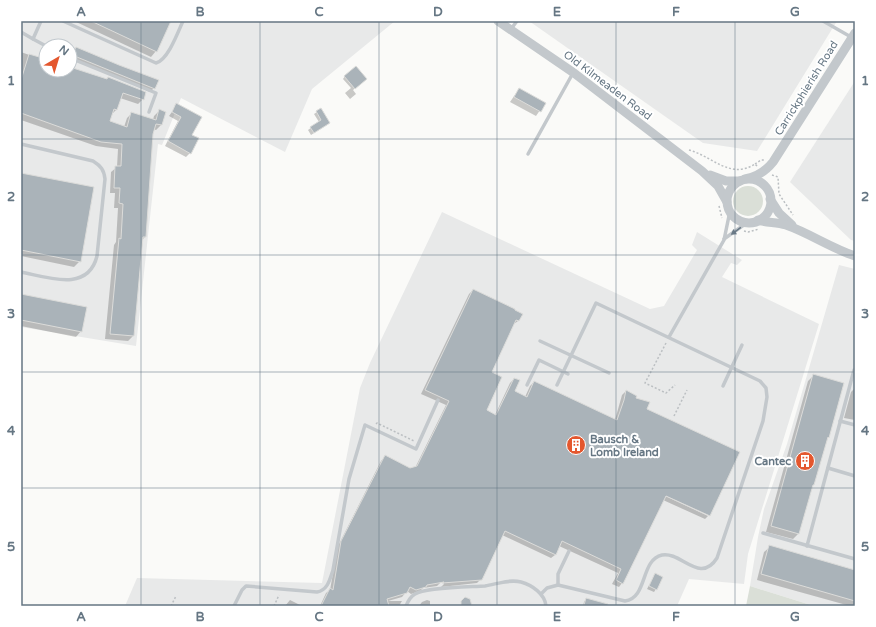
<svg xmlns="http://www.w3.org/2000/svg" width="876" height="627" font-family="'Varela Round',sans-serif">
  <rect width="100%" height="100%" fill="#fafaf8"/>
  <g fill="#e8e9e9" fill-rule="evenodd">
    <path d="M 21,21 L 395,21 L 312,89 L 285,152 L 181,98 L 162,145 L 158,144 L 136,346 L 21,327 ZM 46,46 L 70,46 L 70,70 L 46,70 Z"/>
    <path d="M 529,21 L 837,21 L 757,151 L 703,143 Z"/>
    <path d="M 855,81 L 855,241 L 851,240 L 790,182 Z"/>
    <path d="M 442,212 L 650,309 L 664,306 L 697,250 L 692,245 L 697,232 L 742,260 L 737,265 L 731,263 L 722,277 L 819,324 L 748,554 L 744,584 L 689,579 L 677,606 L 125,606 L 137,578 L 322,583 L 360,388 L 370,363 Z"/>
    <path d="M 839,265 L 855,269 L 855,606 L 814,606 L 750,586 L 758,537 L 764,509 L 787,444 Z"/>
  </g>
  <g fill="#dadfd7">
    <circle cx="748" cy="201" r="15"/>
    <path d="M 750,586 L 814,606 L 746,606 Z"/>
  </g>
  <g fill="#0003">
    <path d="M 74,21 L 171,21 L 156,51 L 151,57 Z"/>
    <path d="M 76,48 L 154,88 L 150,92 L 70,57 L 72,52 Z"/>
    <path d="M 21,52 L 46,61 L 46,70 L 70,70 L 70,68 L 106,80 L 108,78 L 143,99 L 138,104 L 120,98 L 117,109 L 111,115 L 108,121 L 124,127 L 127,118 L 132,113 L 153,120 L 154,116 L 159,111 L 165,112 L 161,125 L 156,130 L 153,129 L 145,237 L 142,240 L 133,336 L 128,341 L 105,339 L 114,245 L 116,242 L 118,208 L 114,208 L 115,193 L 110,193 L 111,172 L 117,167 L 118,149 L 96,146 L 21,120 Z"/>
    <path d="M 345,76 L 363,81 L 353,90 L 356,94 L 350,99 L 345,93 L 351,88 L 343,79 Z"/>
    <path d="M 519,89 L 545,103 L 536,116 L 510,102 Z"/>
    <path d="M 177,105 L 191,135 L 190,153 L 186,157 L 165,146 L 178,121 L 169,116 Z"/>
    <path d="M 317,112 L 327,125 L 311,135 L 308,130 L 319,122 L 314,114 Z"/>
    <path d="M 21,174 L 80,261 L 74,267 L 21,256 Z"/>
    <path d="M 473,290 L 518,321 L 514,324 L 513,324 L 490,372 L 485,411 L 495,415 L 510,383 L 514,379 L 513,392 L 525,397 L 530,386 L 534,382 L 615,420 L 622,395 L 626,391 L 635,396 L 634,399 L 645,409 L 738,453 L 709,516 L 709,515 L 662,493 L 661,494 L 708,516 L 705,519 L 663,500 L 622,583 L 619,587 L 612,584 L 618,573 L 559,546 L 555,555 L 551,558 L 502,535 L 481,579 L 477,583 L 441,587 L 444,584 L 442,581 L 437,586 L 423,588 L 420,591 L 411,594 L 407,591 L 402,597 L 388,601 L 402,601 L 399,606 L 320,606 L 326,593 L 330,590 L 338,546 L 381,461 L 385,457 L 410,469 L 415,468 L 446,405 L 421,394 L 469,294 Z"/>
    <path d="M 21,295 L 81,331 L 76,337 L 21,326 Z"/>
    <path d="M 814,375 L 828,437 L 826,439 L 813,485 L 811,487 L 798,534 L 793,539 L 766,532 L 808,381 Z"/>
    <path d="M 855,388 L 855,420 L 844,418 L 851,392 Z"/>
    <path d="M 770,547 L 855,571 L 855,604 L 853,606 L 850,606 L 757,580 L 764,552 Z"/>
    <path d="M 655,574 L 656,589 L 654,592 L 647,589 Z"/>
    <path d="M 586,599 L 598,602 L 597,606 L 583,606 L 584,602 Z"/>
    <path d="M 290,600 L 302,606 L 281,606 L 283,605 L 285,606 Z"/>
    <path d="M 427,600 L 430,601 L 430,606 L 419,606 L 422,602 Z"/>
  </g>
  <g fill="#aab3b9" stroke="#dcdcda">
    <path d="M 91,21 L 171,21 L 157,52 Z"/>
    <path d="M 76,47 L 119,65 L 159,80 L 155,89 L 72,55 Z"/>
    <path d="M 29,54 L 46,59 L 46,70 L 70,70 L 70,67 L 107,79 L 108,77 L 146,92 L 144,100 L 123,93 L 117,110 L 114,109 L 110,121 L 127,127 L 131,112 L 156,120 L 159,109 L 166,112 L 162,125 L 156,124 L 153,134 L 146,237 L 143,237 L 134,336 L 110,334 L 119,238 L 121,239 L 123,204 L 119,203 L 120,188 L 114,188 L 115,166 L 121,166 L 122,144 L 101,142 L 21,113 L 21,80 Z"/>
    <path d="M 356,66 L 367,79 L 355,89 L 344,76 Z"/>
    <path d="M 519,88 L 546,103 L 541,112 L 514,97 Z"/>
    <path d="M 176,103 L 202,117 L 192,135 L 199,138 L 191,154 L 168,141 L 181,117 L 172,112 Z"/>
    <path d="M 321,108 L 330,123 L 314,133 L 310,127 L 321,120 L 316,111 Z"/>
    <path d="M 21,173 L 94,187 L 81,262 L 21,250 Z"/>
    <path d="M 473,289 L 515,309 L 515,310 L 523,314 L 519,321 L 516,320 L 492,372 L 502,377 L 487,410 L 496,415 L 514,378 L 520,380 L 515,391 L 527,397 L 534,381 L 617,420 L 624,400 L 626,390 L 637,396 L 636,398 L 650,402 L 647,409 L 740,452 L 710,516 L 666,496 L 623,584 L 616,580 L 621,569 L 562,541 L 556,555 L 505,531 L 482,580 L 442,583 L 444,582 L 427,585 L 426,587 L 416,590 L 410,587 L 407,593 L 387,599 L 389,606 L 321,606 L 330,588 L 333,590 L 341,541 L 385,455 L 410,468 L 417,466 L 449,401 L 425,390 Z"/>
    <path d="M 21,294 L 87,307 L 82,332 L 21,320 Z"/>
    <path d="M 813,374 L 844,383 L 829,438 L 828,437 L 814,485 L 813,485 L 799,534 L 771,526 Z"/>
    <path d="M 769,545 L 855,570 L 855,601 L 761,574 Z"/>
    <path d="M 655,573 L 663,577 L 657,590 L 649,586 Z"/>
    <path d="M 465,597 L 470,599 L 472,606 L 461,606 L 461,601 Z"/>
    <path d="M 586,598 L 608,604 L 608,606 L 584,605 Z"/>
  </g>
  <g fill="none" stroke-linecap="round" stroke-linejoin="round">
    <g stroke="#bbbfc2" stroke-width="1.5" stroke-dasharray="2 2" stroke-linecap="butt">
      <path d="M 689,150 C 712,156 730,180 755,164 L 757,166"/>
      <path d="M 755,164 L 761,160 L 764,160"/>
      <path d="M 772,175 L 778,177 L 779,194 L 793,215"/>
      <path d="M 719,206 L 722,218"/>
      <path d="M 744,231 L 748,232 L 759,229"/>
      <path d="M 666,343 L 645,383 L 666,393 L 675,385"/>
      <path d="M 674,416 L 687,390"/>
      <path d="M 376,424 L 377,423 L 414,441"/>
      <path d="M 171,606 L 176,596"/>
      <path d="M 274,606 L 279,595"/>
    </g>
    <g stroke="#c3c8cc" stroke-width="3.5">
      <path d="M 63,21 L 156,63 C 168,60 178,32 183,21"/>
      <path d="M 823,21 L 851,37"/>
      <path d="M 511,29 L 517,21"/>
      <path d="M 21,32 L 33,39 L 41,21"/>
      <path d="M 33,39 L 46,46"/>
      <path d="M 70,58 L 156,93 L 149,112"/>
      <path d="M 21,144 L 93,161 C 101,166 104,170 105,179 L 97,256 C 88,293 47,277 21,272"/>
      <path d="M 528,154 L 573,73"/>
      <path d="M 724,239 L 748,222"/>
      <path d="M 669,337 L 724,240 L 730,211"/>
      <path d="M 540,341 L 609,373"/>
      <path d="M 527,385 L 539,360 L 568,374"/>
      <path d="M 723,386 L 742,345"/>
      <path d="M 840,421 L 855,425"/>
      <path d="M 828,468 L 855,476"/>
      <path d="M 763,533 L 855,559"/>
      <path d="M 807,546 L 854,370"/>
      <path d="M 558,585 L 558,574 L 569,551"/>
      <path d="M 541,594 L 547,588 L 558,585 L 625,601 C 648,598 640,560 662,555 C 681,551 700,585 717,558 L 763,421 L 767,397 L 766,388 L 760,381 L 596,303 L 557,385"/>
      <path d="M 234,606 L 242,590 L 246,586 L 317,592 C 328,590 330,579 333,570 L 349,479 L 365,425 L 416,449 L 438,400"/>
      <path d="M 406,606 C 408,601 410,597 415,594 C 426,587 470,587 485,586 C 497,584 509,579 521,582 C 532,585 545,594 546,606"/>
    </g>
    <g stroke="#c3c8cc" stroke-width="9">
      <path d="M 498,21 L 574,73 L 702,171 L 718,186 L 727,202"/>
      <path d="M 710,175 L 726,181 L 740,181"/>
      <path d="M 745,179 C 757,177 765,172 773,162 L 855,33"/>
      <circle cx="749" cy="201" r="22"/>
      <path d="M 770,199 L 779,213 L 792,225"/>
      <path d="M 758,220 C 767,223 776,222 786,225 C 809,233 831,248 855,256"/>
    </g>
  </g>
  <defs><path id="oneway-solid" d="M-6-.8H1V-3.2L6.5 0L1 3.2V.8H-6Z"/></defs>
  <use fill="#6a7a87" href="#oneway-solid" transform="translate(736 231) rotate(144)"/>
  <path fill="none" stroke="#657683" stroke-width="1" stroke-opacity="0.55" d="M 141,21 L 141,606M 260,21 L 260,606M 379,21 L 379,606M 497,21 L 497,606M 616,21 L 616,606M 735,21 L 735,606M 21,139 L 855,139M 21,255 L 855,255M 21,372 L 855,372M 21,488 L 855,488"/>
  <defs>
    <symbol id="building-disc" viewBox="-11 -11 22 22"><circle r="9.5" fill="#e4572e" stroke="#fff"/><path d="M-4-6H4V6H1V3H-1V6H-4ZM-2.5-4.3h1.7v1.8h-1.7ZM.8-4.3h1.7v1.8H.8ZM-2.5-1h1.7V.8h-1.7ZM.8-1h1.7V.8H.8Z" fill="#fff"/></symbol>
  </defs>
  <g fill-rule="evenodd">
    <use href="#building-disc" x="565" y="434" width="22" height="22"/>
    <use href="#building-disc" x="794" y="450" width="22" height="22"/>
  </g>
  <g text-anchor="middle" stroke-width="4" stroke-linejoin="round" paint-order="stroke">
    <g font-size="11" fill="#657683" stroke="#fff">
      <text transform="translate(608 85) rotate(37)" y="4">Old Kilmeaden Road</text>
      <text transform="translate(806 88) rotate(-58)" y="4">Carrickphierish Road</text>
    </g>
    <g font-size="11" font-weight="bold" fill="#657683" stroke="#fff" text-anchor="start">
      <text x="590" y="443">Bausch &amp;<tspan x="590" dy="13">Lomb Ireland</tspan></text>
      <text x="791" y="465" text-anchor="end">Cantec</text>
    </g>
  </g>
  <rect width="876" height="627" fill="none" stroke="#ffffff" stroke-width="44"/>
  <g transform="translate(58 58) rotate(38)"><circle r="19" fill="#ffffff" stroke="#c1c8cd"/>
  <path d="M0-3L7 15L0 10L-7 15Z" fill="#e4572e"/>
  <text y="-6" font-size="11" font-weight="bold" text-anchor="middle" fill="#657683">N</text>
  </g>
  <rect x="22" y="22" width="832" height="583" fill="none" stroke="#657683" stroke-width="1.5"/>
  <g font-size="13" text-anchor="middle" font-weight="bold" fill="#657683">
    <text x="81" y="16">A</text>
    <text x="200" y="16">B</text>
    <text x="319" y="16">C</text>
    <text x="438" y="16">D</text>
    <text x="557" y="16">E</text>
    <text x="676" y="16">F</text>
    <text x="795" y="16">G</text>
    <text x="11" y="85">1</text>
    <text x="865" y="85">1</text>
    <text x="11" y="201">2</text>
    <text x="865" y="201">2</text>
    <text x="11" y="318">3</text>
    <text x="865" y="318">3</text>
    <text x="11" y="435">4</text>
    <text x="865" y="435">4</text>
    <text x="11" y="551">5</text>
    <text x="865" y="551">5</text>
    <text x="81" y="621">A</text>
    <text x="200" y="621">B</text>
    <text x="319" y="621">C</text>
    <text x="438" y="621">D</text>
    <text x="557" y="621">E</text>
    <text x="676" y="621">F</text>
    <text x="795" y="621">G</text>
  </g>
</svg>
